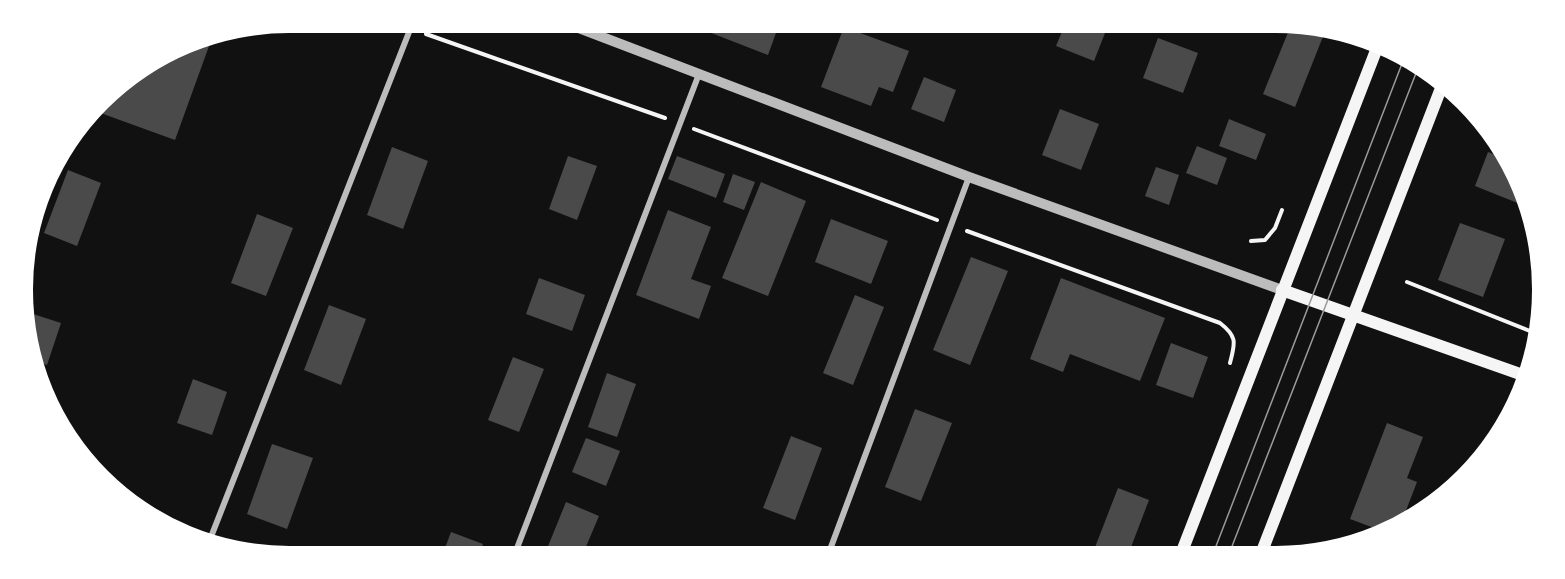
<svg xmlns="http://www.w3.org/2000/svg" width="1565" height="579" font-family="Montserrat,sans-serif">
  <rect width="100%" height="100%" fill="#111"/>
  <g fill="#4a4a4a">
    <path d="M 683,22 L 780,22 L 768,55 Z"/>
    <path d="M 1066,22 L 1081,22 L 1105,33 L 1094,61 L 1056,46 Z"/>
    <path d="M 1291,25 L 1326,29 L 1295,107 L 1263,94 Z"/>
    <path d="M 844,27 L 909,51 L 893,92 L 879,87 L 871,106 L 821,87 Z"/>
    <path d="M 213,35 L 175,140 L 95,111 L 114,89 L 203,37 Z"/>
    <path d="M 1158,38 L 1198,53 L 1183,93 L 1143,78 Z"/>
    <path d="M 924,77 L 956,90 L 944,122 L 911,109 Z"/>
    <path d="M 1060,109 L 1099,124 L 1081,170 L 1042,155 Z"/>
    <path d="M 1229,119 L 1266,134 L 1256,160 L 1219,146 Z"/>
    <path d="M 1197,146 L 1227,158 L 1217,185 L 1186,173 Z"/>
    <path d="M 392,147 L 428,161 L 403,229 L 367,215 Z"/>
    <path d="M 1488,152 L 1508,160 L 1522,200 L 1520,204 L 1475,186 Z"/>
    <path d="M 568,156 L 597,166 L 577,220 L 549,209 Z"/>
    <path d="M 677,156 L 725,174 L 716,198 L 668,179 Z"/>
    <path d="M 1156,167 L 1179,175 L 1169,205 L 1145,196 Z"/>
    <path d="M 68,170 L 101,183 L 77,246 L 44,233 Z"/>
    <path d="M 733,174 L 755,182 L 744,210 L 723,202 Z"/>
    <path d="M 761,182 L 806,201 L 768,296 L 722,278 Z"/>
    <path d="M 668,210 L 711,227 L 691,279 L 711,286 L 699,319 L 636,295 Z"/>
    <path d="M 257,214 L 293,228 L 266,296 L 231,283 Z"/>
    <path d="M 831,219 L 888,241 L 871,284 L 815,262 Z"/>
    <path d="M 1460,223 L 1505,239 L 1483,297 L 1438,280 Z"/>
    <path d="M 971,257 L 1008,271 L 970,365 L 933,350 Z"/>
    <path d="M 539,278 L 585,295 L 572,331 L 526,314 Z"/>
    <path d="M 1061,278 L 1165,318 L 1140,381 L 1070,354 L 1063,372 L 1030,359 Z"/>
    <path d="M 855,295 L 884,307 L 853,385 L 823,373 Z"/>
    <path d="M 329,305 L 366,319 L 341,385 L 304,370 Z"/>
    <path d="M 27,312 L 61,323 L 47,365 L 35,361 L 28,342 Z"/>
    <path d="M 1171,343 L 1208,357 L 1193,398 L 1156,385 Z"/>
    <path d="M 513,357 L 544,369 L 519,432 L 488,420 Z"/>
    <path d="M 607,373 L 636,384 L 617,437 L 588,427 Z"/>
    <path d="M 193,379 L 227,392 L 212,435 L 177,423 Z"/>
    <path d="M 915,409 L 952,423 L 921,501 L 885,487 Z"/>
    <path d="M 1387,423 L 1423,437 L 1407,478 L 1417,482 L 1402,521 L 1385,532 L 1350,519 Z"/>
    <path d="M 791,436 L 822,448 L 795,520 L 763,508 Z"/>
    <path d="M 586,438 L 620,451 L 606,486 L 572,472 Z"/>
    <path d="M 272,444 L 313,458 L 287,529 L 247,514 Z"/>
    <path d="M 1118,488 L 1149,500 L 1128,555 L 1092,555 Z"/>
    <path d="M 566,502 L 599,516 L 582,556 L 544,556 Z"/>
    <path d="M 451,532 L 483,544 L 478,556 L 442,556 Z"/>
  </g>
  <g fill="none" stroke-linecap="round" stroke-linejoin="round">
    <g stroke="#f5f5f5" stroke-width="4">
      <path d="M 426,34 L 665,118"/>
      <path d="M 694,129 L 937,220"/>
      <path d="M 967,231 L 1220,323 C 1238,337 1235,343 1230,363"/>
      <path d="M 1251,241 L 1265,240 L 1275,228 L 1282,210"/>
      <path d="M 1407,282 L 1535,333"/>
    </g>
    <g stroke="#bcbcbc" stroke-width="6">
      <path d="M 209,542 L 413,22"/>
      <path d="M 828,555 L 969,177"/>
      <path d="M 514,556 L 699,74"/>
    </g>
    <path stroke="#bcbcbc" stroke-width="10" d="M 563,22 L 969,177 L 1282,290"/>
    <g stroke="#f5f5f5" stroke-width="12">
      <path d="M 1282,290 L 1526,376"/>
      <path d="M 1181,554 L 1377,48"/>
      <path d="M 1261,554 L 1443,83"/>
    </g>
    <g stroke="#9a9a9a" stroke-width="1.5">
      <path d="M 1213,554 L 1403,61"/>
      <path d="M 1229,554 L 1418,68"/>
    </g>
  </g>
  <path d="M0 0H1565V579H0ZM289 33H1276A256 256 0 0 1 1532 289V290A256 256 0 0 1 1276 546H289A256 256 0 0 1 33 290V289A256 256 0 0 1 289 33Z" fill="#fff" fill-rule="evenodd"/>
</svg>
